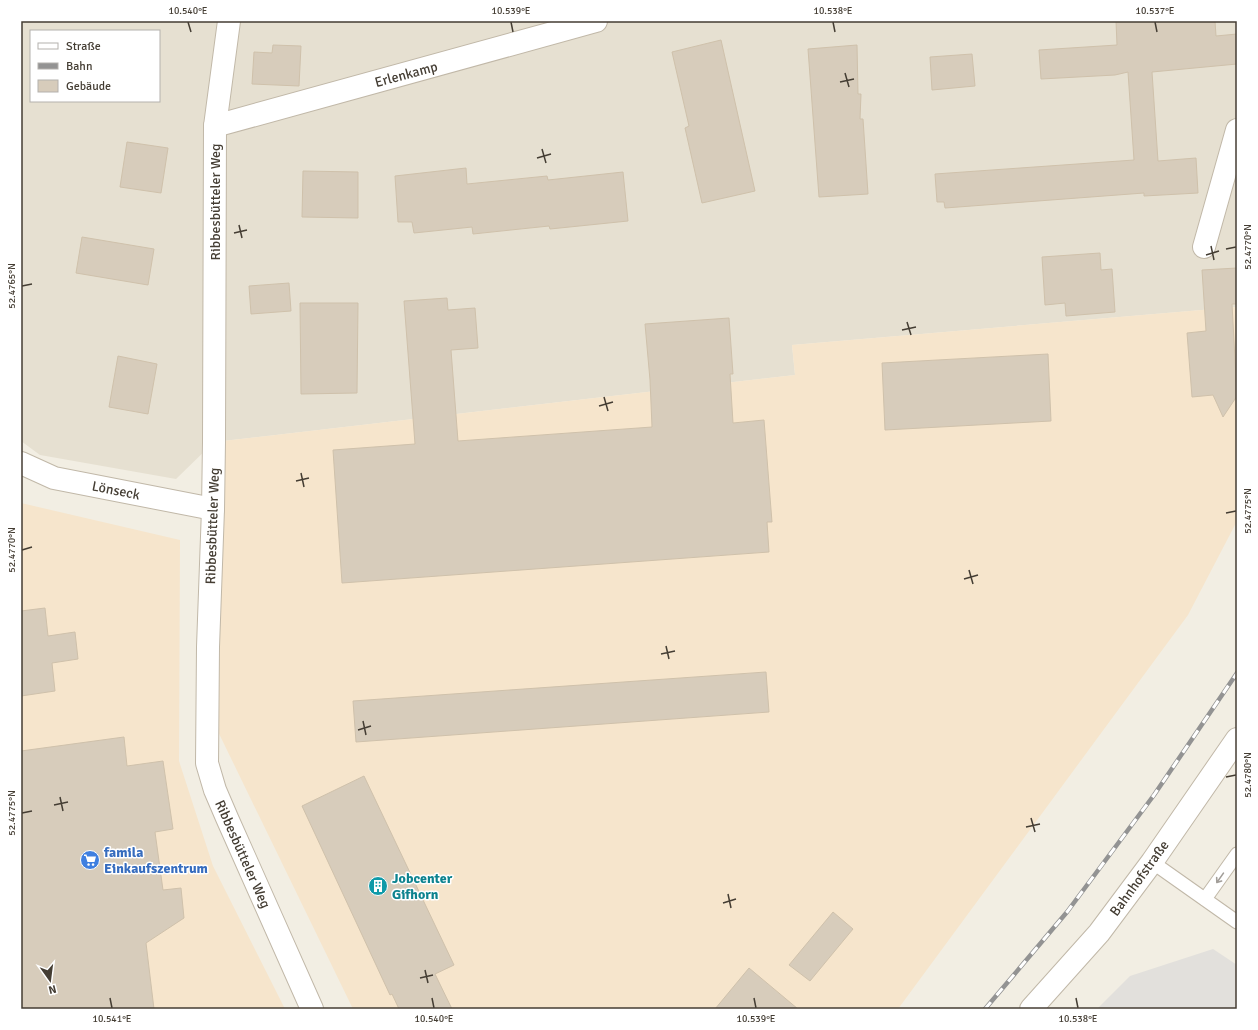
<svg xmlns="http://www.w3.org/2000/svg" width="1258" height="1030" font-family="Signika,sans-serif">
  <rect width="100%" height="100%" fill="#f2eee3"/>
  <path fill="#e6e0d1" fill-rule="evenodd" d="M 21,21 L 1237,21 L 1237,307 L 792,345 L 795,375 L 214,442 L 176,479 L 40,455 L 21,441 ZM 31,31 L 159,31 L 159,101 L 31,101 Z"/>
  <g fill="#f6e5cc">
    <path d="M 1237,307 L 1237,521 L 1188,615 L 898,1009 L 353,1009 L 207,709 L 214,442 L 795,375 L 792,345 Z"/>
    <path d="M 21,503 L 180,540 L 179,761 L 213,866 L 285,1009 L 21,1009 Z"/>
  </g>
  <path fill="#e2e0dc" d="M 1213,949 L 1237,965 L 1237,1009 L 1097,1009 L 1130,976 Z"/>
  <g fill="#d7ccbb" stroke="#cfc1ab">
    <path d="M 1116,21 L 1215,21 L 1216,36 L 1237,34 L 1237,64 L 1152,72 L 1158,161 L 1196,158 L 1198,193 L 1144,196 L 1144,193 L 945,208 L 944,202 L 937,202 L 935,174 L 1134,160 L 1128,72 L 1115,75 L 1041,79 L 1039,50 L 1117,45 Z"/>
    <path d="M 721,40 L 755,191 L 702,203 L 685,128 L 689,126 L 672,52 Z"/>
    <path d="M 273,45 L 301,46 L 299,86 L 252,84 L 254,52 L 272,53 Z"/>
    <path d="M 857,45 L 858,94 L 861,94 L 860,119 L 863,119 L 868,194 L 819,197 L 808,49 Z"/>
    <path d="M 972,54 L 975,86 L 932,90 L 930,57 Z"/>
    <path d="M 127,142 L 168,148 L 161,193 L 120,187 Z"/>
    <path d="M 466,168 L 467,184 L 547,176 L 548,180 L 623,172 L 628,221 L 550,229 L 549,226 L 473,234 L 472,227 L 414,233 L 412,222 L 398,222 L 395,176 Z"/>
    <path d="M 303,171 L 358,172 L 358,218 L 302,217 Z"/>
    <path d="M 82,237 L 154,249 L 148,285 L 76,273 Z"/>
    <path d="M 1100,253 L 1101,270 L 1112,269 L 1115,312 L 1066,316 L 1065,303 L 1045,305 L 1042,257 Z"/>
    <path d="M 1237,268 L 1237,304 L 1232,304 L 1237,396 L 1223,417 L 1213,395 L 1192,397 L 1187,333 L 1206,331 L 1202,270 Z"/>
    <path d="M 289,283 L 291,311 L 251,314 L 249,286 Z"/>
    <path d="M 447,298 L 448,310 L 475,308 L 478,348 L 451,350 L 458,441 L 652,427 L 650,380 L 645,324 L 729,318 L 733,374 L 730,374 L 733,423 L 764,420 L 772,522 L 767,522 L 769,552 L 342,583 L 333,450 L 415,444 L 404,301 Z"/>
    <path d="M 300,303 L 358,303 L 357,393 L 301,394 Z"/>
    <path d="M 1048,354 L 1051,421 L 885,430 L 882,363 Z"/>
    <path d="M 118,356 L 157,364 L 148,414 L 109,407 Z"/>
    <path d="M 45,608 L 48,636 L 75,632 L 78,659 L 52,663 L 55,691 L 21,696 L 21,611 Z"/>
    <path d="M 766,672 L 769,712 L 356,742 L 353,701 Z"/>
    <path d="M 124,737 L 127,766 L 163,761 L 173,829 L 155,832 L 163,890 L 181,888 L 184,918 L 146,943 L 154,1009 L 21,1009 L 21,751 Z"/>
    <path d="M 364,776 L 454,965 L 435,974 L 452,1009 L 399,1009 L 392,994 L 390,995 L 302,806 Z"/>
    <path d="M 833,912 L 853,929 L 810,981 L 789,965 Z"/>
    <path d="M 749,968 L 798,1009 L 715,1009 Z"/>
  </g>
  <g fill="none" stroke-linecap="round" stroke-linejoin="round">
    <defs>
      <g id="lane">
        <path d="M 1152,862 L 1237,922"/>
        <path d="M 1205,899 L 1237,854"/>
      </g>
      <g id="street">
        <path d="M 229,21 L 215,126 L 214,442 L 213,509 L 208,647 L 207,763 L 215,790 L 227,818 L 312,1009"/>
        <path d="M 215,126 L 596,21"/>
        <path d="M 1204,247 L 1237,130"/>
        <path d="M 21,463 L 54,478 L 213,509"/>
        <path d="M 1031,1009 L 1099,933 L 1152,862 L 1237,739"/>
      </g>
    </defs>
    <use href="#lane" stroke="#c1b8a8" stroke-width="15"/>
    <use href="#street" stroke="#c1b8a8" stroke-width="24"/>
    <use href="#lane" stroke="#fff" stroke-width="13"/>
    <use href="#street" stroke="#fff" stroke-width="22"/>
    <defs>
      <path id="rail" d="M 985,1009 L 1067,912 L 1154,795 L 1237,673"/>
    </defs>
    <use href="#rail" stroke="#939393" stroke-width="4.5"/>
    <use href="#rail" stroke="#fff" stroke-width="3" stroke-dasharray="9" stroke-linecap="butt"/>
  </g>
  <defs><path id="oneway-shaft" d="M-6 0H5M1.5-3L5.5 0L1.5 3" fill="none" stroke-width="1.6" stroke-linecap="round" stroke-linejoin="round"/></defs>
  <use stroke="#a29e99" href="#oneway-shaft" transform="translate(1220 878) rotate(125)"/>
  <path fill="none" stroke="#443d33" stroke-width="1.5" d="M 188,22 L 191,32M 511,22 L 513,32M 833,22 L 835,32M 1155,22 L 1157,32M 845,73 L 849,87M 840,82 L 854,79M 542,149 L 546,163M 537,158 L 551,154M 239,225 L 242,238M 234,233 L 247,230M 1211,246 L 1214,260M 1226,249 L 1236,247M 1206,255 L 1219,251M 22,286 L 32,284M 907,322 L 911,335M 902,330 L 916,327M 604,397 L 608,411M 599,406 L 613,402M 301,473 L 304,487M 296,481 L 309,478M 1226,513 L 1236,511M 22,550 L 32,547M 969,570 L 973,584M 964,579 L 978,575M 666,646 L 669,659M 661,654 L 675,651M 363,721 L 366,735M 358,730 L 371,726M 1226,777 L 1236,775M 60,797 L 63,811M 54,805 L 68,802M 22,813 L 32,811M 1031,818 L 1035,832M 1026,827 L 1040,824M 728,894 L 731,908M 723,903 L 736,899M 425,970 L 428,983M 420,978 L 433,975M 110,998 L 112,1008M 432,998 L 434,1008M 754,998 L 756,1008M 1076,998 L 1078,1008"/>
  <defs>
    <symbol id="supermarket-disc" viewBox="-11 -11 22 22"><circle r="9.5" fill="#3f7fe0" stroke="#fff"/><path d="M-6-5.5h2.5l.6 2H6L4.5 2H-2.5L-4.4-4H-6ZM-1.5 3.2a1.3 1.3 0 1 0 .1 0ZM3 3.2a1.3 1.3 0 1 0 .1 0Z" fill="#fff"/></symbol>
    <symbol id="building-disc" viewBox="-11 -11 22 22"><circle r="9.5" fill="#0f9aa8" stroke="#fff"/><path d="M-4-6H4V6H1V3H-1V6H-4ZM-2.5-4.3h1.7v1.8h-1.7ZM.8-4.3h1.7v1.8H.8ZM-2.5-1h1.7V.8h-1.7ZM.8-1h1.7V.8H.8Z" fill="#fff"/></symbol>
  </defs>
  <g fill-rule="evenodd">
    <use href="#supermarket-disc" x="79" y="849" width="22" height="22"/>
    <use href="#building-disc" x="367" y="875" width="22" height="22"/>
  </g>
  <g text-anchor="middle" stroke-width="3" stroke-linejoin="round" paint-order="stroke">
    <g font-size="14" fill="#443d33" stroke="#fff">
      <text transform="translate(406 74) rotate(-15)" y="5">Erlenkamp</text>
      <text transform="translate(215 202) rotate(-90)" y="5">Ribbesbütteler Weg</text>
      <text transform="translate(116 490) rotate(11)" y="5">Lönseck</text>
      <text transform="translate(212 526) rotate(-88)" y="5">Ribbesbütteler Weg</text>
      <text transform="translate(243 854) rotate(66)" y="5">Ribbesbütteler Weg</text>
      <text transform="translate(1139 878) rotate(-54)" y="5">Bahnhofstraße</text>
    </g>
    <g font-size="14" font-weight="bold" fill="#366cbe" stroke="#fff" text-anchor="start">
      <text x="104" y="857">famila<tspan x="104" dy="16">Einkaufszentrum</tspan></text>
    </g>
    <g font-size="14" font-weight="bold" fill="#0d838f" stroke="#fff" text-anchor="start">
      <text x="392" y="883">Jobcenter<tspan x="392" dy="16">Gifhorn</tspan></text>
    </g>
  </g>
  <rect width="1258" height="1030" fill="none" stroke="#ffffff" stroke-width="44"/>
  <rect x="30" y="30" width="130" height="72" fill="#ffffff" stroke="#b4b1ad"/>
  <rect x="38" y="43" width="20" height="6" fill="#ffffff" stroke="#b4b1ad"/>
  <text x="66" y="50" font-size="12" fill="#443d33">Straße</text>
  <rect x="38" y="63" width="20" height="6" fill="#939393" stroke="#b4b1ad"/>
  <text x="66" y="70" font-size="12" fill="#443d33">Bahn</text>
  <rect x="38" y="80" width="20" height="12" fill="#d7ccbb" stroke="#b4b1ad"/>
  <text x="66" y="90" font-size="12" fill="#443d33">Gebäude</text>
  <g transform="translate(50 980) rotate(166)" stroke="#ffffff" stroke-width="3" paint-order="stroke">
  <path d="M0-3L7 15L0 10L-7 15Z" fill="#443d33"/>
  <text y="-6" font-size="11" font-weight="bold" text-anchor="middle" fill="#443d33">N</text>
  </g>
  <rect x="22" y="22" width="1214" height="986" fill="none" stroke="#443d33" stroke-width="1.5"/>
  <g font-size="10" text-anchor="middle" fill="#443d33">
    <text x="188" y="14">10.540°E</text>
    <text x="511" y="14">10.539°E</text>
    <text x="833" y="14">10.538°E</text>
    <text x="1155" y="14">10.537°E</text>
    <text transform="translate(1247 247) rotate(-90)" y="4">52.4770°N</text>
    <text transform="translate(11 286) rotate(-90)" y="4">52.4765°N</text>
    <text transform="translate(1247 511) rotate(-90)" y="4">52.4775°N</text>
    <text transform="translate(11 550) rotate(-90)" y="4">52.4770°N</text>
    <text transform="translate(1247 775) rotate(-90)" y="4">52.4780°N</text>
    <text transform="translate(11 813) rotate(-90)" y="4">52.4775°N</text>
    <text x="112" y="1022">10.541°E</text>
    <text x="434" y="1022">10.540°E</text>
    <text x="756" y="1022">10.539°E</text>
    <text x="1078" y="1022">10.538°E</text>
  </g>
</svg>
